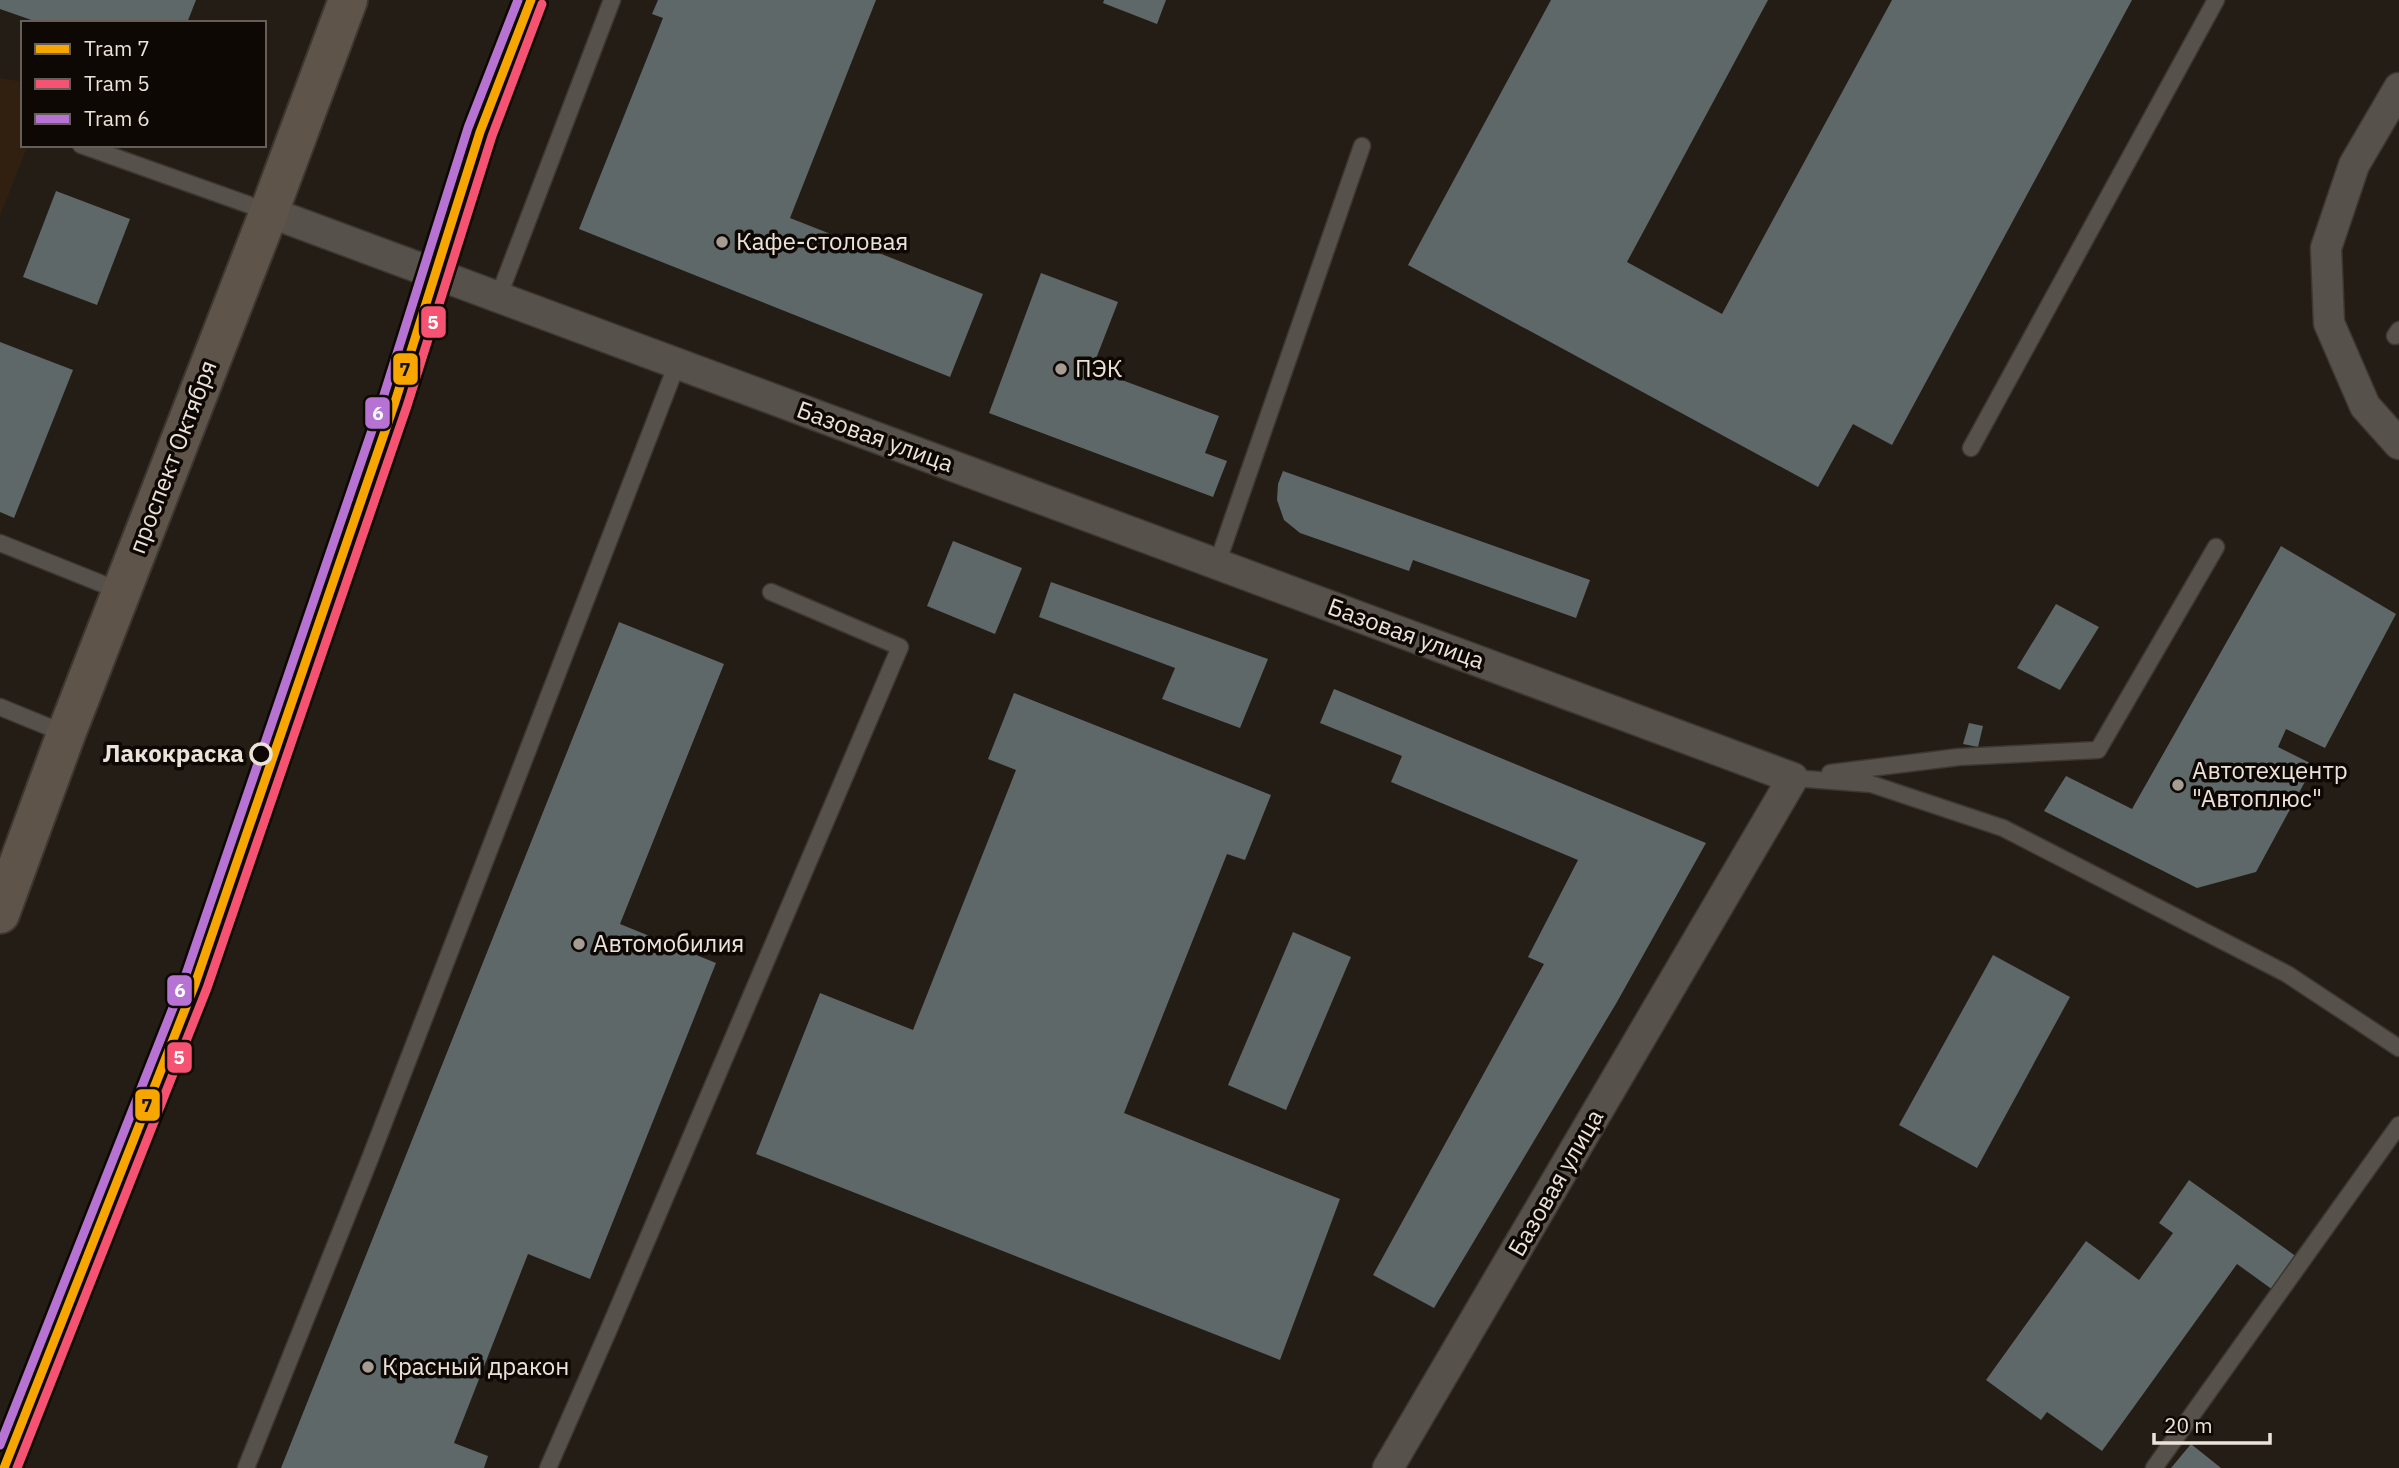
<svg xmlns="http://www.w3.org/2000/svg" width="2399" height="1468" font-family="'IBM Plex Sans',sans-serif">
  <rect width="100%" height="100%" fill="#241d15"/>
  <path fill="#31200f" d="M 0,78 L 23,82 L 23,145 L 28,145 L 0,216 Z"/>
  <g fill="#5e6868">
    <path d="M 0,0 L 196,0 L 187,23 L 40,23 L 0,9 Z"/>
    <path d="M 658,0 L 876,0 L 790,218 L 983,294 L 950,377 L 579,229 L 663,18 L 652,14 Z"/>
    <path d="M 1104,0 L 1166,0 L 1157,24 L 1103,3 Z"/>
    <path d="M 1551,0 L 1768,0 L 1627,262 L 1722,314 L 1892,0 L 2132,0 L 1892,445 L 1853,424 L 1818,487 L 1408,265 Z"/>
    <path d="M 56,191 L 130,219 L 97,305 L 23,277 Z"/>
    <path d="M 1041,273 L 1118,302 L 1092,369 L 1219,416 L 1205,453 L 1227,461 L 1213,497 L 989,413 Z"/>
    <path d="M 0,342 L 73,370 L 14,518 L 0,512 Z"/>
    <path d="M 1283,471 L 1590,580 L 1576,618 L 1413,560 L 1409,571 L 1300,533 L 1284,520 L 1277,500 L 1278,484 Z"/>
    <path d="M 953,541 L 1022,568 L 995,634 L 927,606 Z"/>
    <path d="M 2281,546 L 2396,614 L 2325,748 L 2286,729 L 2278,747 L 2314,765 L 2256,872 L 2197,888 L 2044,811 L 2066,776 L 2132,809 Z"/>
    <path d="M 1051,582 L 1268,659 L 1240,728 L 1162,699 L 1175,668 L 1039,617 Z"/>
    <path d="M 2056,604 L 2099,627 L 2060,690 L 2017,668 Z"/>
    <path d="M 619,622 L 724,664 L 620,924 L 716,963 L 590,1279 L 528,1254 L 454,1443 L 488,1456 L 484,1468 L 281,1468 Z"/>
    <path d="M 1334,689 L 1706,843 L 1617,1002 L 1434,1308 L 1373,1275 L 1544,964 L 1528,957 L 1578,860 L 1391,782 L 1402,756 L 1320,723 Z"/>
    <path d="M 1014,693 L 1271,795 L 1245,860 L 1227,854 L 1124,1113 L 1340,1199 L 1280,1360 L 756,1154 L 820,993 L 913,1030 L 1016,770 L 988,759 Z"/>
    <path d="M 1969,723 L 1983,726 L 1978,747 L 1963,744 Z"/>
    <path d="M 1293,932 L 1351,957 L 1286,1110 L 1228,1085 Z"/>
    <path d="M 1993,955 L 2070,997 L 1977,1168 L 1899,1125 Z"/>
    <path d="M 2189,1180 L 2297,1257 L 2273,1290 L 2237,1264 L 2102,1451 L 2047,1412 L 2041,1420 L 1986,1380 L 2086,1241 L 2139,1280 L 2173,1233 L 2159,1223 Z"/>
    <path d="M 2191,1444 L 2221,1468 L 2171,1468 Z"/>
  </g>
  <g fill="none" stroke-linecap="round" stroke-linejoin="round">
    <defs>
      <g id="lane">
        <path d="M 81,145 L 269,212"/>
        <path d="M 498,298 L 612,0"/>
        <path d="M 2395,336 L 2399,330"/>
        <path d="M 1971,448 L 2216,0"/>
        <path d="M 0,543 L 120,591"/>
        <path d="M 1217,564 L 1362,146"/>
        <path d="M 0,707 L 66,734"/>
        <path d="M 1830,773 L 1959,757 L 2098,750 L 2216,547"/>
        <path d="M 1793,778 L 1871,784 L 2003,828 L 2287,974 L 2399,1048"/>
        <path d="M 246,1468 L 369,1161 L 677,364"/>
        <path d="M 548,1468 L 609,1329 L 900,647 L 771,592"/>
        <path d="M 2154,1468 L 2399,1125"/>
      </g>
      <g id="street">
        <path d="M 2399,88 L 2354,165 L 2326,248 L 2329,323 L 2365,406 L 2399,444"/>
        <path d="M 269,212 L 1793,778 L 1388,1468"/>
      </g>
      <path id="primary" d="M 0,914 L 66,734 L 269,212 L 348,0"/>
    </defs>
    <use href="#lane" stroke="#3d3732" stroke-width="19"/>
    <use href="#street" stroke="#3d3732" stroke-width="33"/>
    <use href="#primary" stroke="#3d3732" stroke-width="42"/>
    <use href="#lane" stroke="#57514b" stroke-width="16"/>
    <use href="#street" stroke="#57514b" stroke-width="30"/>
    <use href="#primary" stroke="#5e544a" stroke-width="38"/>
    <defs>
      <path id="tram-1" d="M 4,1468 L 195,984 L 395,402 L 480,132 L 531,0"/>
      <path id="tram-2" d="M 17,1468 L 207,988 L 407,406 L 492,136 L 542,4"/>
      <path id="tram-3" d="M 0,1445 L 184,980 L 383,398 L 468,128 L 518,0"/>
    </defs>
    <use href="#tram-1" stroke="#0e0804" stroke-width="14"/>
    <use href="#tram-2" stroke="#0e0804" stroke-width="14"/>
    <use href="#tram-3" stroke="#0e0804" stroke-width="14"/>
    <use href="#tram-1" stroke="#f7a600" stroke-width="9"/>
    <use href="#tram-2" stroke="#f65372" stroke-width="9"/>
    <use href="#tram-3" stroke="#b673d3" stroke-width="9"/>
  </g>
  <g fill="#a59d94" stroke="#0e0804" stroke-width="2.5">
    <circle cx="722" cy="242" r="7"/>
    <circle cx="1061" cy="369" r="7"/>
    <circle cx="2178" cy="785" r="7"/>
    <circle cx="579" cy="944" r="7"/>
    <circle cx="368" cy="1367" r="7"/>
  </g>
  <circle fill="#0e0804" stroke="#ebe2d9" stroke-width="3.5" cx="261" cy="754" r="10"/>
  <g text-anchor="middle" stroke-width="7" stroke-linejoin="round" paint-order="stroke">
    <g font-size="24" fill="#ebe2d9" stroke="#0e0804" text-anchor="start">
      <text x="736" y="250">Кафе-столовая</text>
      <text x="1075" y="377">ПЭК</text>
      <text x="2192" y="779">Автотехцентр<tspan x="2192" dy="28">"Автоплюс"</tspan></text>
      <text x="593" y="952">Автомобилия</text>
      <text x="382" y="1375">Красный дракон</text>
    </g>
    <g font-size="24" fill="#ebe2d9" stroke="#0e0804">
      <text transform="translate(875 437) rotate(20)" y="8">Базовая улица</text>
      <text transform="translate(173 457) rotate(-69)" y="8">проспект Октября</text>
      <text transform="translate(1406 634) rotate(20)" y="8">Базовая улица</text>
      <text transform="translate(1556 1183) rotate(-60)" y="8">Базовая улица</text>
    </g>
    <g font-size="24" font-weight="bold" fill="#ebe2d9" stroke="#0e0804" text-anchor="end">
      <text x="244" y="762">Лакокраска</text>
    </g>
  </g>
  <g stroke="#0e0804" stroke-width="2.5">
    <rect x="420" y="305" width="27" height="34" rx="7" fill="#f65372"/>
    <rect x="392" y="352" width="27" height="34" rx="7" fill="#f7a600"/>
    <rect x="364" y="396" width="27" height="34" rx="7" fill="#b673d3"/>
    <rect x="166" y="974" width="27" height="33" rx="7" fill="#b673d3"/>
    <rect x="166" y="1041" width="27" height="33" rx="7" fill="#f65372"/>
    <rect x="134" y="1088" width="27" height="34" rx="7" fill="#f7a600"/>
  </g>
  <g font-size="19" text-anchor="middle" font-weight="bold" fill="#fff">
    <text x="433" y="329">5</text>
    <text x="378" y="420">6</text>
    <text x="180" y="997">6</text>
    <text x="179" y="1064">5</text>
  </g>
  <g font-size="19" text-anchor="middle" font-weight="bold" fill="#111">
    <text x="405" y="376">7</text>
    <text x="147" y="1112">7</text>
  </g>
  <rect x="21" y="21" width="245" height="126" fill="#0e0804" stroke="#665f59" stroke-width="2"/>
  <rect x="35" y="44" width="35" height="10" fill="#f7a600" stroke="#665f59" stroke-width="2"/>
  <text x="84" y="56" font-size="21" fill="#ebe2d9">Tram 7</text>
  <rect x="35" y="79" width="35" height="10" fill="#f65372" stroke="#665f59" stroke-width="2"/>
  <text x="84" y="91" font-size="21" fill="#ebe2d9">Tram 5</text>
  <rect x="35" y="114" width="35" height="10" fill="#b673d3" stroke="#665f59" stroke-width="2"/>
  <text x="84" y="126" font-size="21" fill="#ebe2d9">Tram 6</text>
  <path d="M2154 1433v10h116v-10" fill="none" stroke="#ebe2d9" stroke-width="3.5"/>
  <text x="2164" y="1433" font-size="21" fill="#ebe2d9" stroke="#0e0804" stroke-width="5" paint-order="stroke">20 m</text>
</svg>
